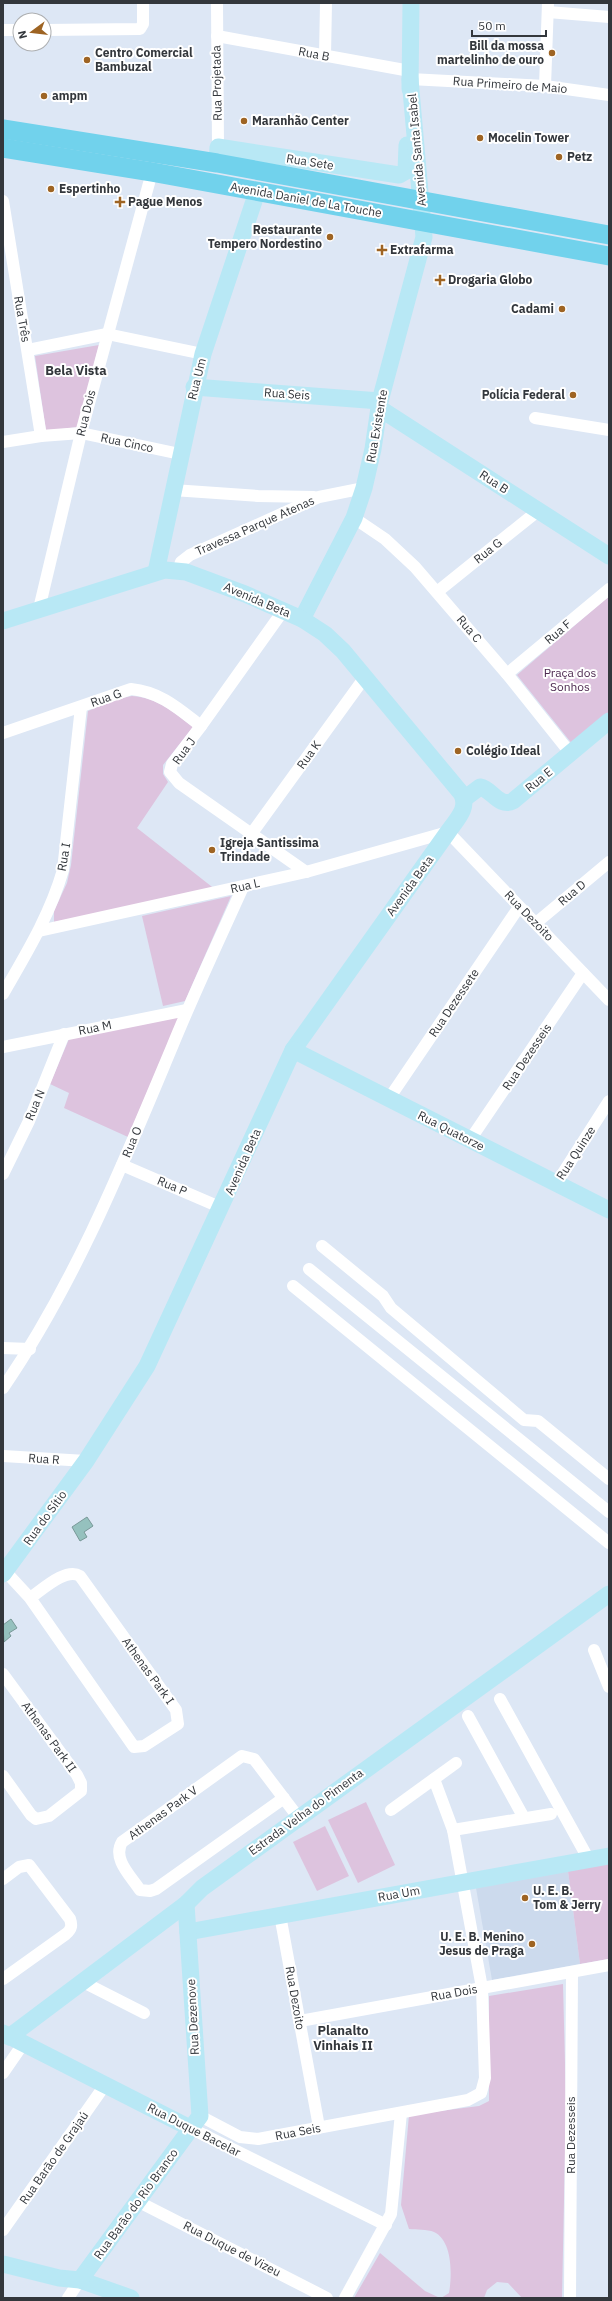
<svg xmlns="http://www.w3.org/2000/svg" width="612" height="2301" font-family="'IBM Plex Sans',sans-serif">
  <rect width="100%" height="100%" fill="#dde7f5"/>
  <path fill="#ccdaed" d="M 568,1871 L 580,1964 L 492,1980 L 476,1888 Z"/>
  <g fill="#ddc3de">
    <path d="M 99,345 L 78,427 L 46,431 L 35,356 Z"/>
    <path d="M 609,596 L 609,714 L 573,745 L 517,675 Z"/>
    <path d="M 132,696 C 158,698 173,712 193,727 L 163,765 L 163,774 L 168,782 L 137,828 L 216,890 L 54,922 L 54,911 L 67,883 L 71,865 L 88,711 L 117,699 Z"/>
    <path d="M 231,896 L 185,1001 L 163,1006 L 142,916 Z"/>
    <path d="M 179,1017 L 128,1137 L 64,1108 L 69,1093 L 50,1084 L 69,1039 Z"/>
    <path d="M 366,1802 L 395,1865 L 358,1883 L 328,1820 Z"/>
    <path d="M 325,1826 L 349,1876 L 317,1891 L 293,1842 Z"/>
    <path d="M 609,1863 L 609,1959 L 580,1964 L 568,1871 Z"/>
    <path d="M 563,1984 L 566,2103 L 562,2298 L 522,2298 L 508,2283 L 497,2282 L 487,2290 L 484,2298 L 441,2298 L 449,2293 C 452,2276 453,2241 434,2232 C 427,2229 416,2230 409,2229 L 401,2205 L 409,2115 L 479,2106 L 489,2101 L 489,1996 Z"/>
    <path d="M 380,2253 L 425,2291 L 440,2298 L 354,2298 Z"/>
  </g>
  <g fill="#95c1be" stroke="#789897">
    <path d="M 87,1517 L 93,1526 L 84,1532 L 87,1537 L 80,1541 L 72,1527 Z"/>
    <path d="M 11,1619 L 17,1628 L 9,1633 L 11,1636 L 4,1642 L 3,1625 Z"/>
  </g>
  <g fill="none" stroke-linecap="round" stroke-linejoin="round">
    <g stroke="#fff" stroke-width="12">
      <path d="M 217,3 L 218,147"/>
      <path d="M 548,12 L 609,17"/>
      <path d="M 3,30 L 20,30"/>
      <path d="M 44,30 L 140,29 L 143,24 L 143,3"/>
      <path d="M 217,36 L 410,71"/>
      <path d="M 325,56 L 326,3"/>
      <path d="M 410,79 L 545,86 L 609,95"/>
      <path d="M 545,86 L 548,3"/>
      <path d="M 3,201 L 41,436"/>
      <path d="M 28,350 L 107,334 L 203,354"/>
      <path d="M 535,418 L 609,430"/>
      <path d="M 3,442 L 41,436 L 81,433 L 180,454"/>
      <path d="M 173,490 L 258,496 L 314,497"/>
      <path d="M 354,518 L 385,539 L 415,567 L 507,674 L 571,754"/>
      <path d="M 178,571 L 181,562 L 190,555 L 319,497 L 364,488"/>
      <path d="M 437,592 L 539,510"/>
      <path d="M 39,609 L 81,433 L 152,172"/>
      <path d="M 283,611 L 201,726 L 172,764 L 170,772 L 179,783 L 306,872"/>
      <path d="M 507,674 L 609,589"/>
      <path d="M 3,733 L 131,689 C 161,692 179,709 201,726"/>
      <path d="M 252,833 L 365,677"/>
      <path d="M 536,923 L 609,862"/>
      <path d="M 39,931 L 306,872 L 448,832 L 609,1000"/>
      <path d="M 3,994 C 26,954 50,915 63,870 L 81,707"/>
      <path d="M 3,1047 L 187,1010"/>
      <path d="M 388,1100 L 519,907"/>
      <path d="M 470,1140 L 583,973"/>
      <path d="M 122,1165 L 222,1208"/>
      <path d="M 3,1174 L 29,1121 L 64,1034"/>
      <path d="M 556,1184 L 609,1101"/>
      <path d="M 322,1246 L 383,1296 L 391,1308 L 524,1420 L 538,1421 L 609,1479"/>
      <path d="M 309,1269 L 609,1512"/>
      <path d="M 293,1286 L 609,1543"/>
      <path d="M 3,1348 L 30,1349"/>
      <path d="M 3,1388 C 75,1283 123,1164 172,1047 C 194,993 219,940 243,887"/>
      <path d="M 3,1456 L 86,1461"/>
      <path d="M 5,1571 L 30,1598 L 134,1747 L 144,1746 L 178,1724 L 176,1710 L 80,1576 C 66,1567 42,1590 30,1598"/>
      <path d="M 594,1650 L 609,1687"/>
      <path d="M 3,1674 L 77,1775 L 81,1783 L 81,1791 L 49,1816 L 36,1819 L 31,1815 L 3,1776"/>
      <path d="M 500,1699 L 589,1860"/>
      <path d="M 468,1716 L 524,1818"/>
      <path d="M 284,1798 L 156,1889 L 150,1891 L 140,1890 C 131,1876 112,1859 122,1842 L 242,1756 L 254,1759 L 298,1817"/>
      <path d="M 391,1810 L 456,1763"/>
      <path d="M 453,1830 L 551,1814"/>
      <path d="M 3,1879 L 19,1867 L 29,1865 L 70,1919 C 72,1925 72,1929 66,1934 L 3,1979"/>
      <path d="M 280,1915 L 319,2127"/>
      <path d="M 83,1982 L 144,2013"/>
      <path d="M 300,2021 L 609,1965"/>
      <path d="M 3,2073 L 23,2044"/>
      <path d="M 200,2116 L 240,2137 L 258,2139 L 468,2100 L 481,2093 L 485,2078 L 482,1988 L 453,1830 L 434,1779"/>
      <path d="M 192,2129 L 386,2225"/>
      <path d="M 137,2201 L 327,2298"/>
      <path d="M 3,2230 L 105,2085"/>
      <path d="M 68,2298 L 80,2280"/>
      <path d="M 345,2298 L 391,2214 L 401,2113"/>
      <path d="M 570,2298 L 572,1972"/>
    </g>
    <g stroke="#b8e8f5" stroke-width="17">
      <path d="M 410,89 L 411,3"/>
      <path d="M 217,163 L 218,147 L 399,175 L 406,171 L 407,145"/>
      <path d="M 194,387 L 380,401"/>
      <path d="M 379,408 L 609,556"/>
      <path d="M 156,572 L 203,354 L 257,192"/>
      <path d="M 302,619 L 354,518 L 364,488 L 373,449 L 380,401 L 424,237 L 410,79"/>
      <path d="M 3,621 L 165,570 L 186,572 L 245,594 L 302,619 L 325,634 L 343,651 L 461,793 C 470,808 456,820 448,832 L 293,1050 L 147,1366 L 86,1461 L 3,1574"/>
      <path d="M 464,799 L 480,787 C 492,789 499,808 513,801 L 609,721"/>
      <path d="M 293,1050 L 609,1210"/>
      <path d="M 188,1932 L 609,1856"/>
      <path d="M 3,2033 L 192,2129"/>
      <path d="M 9,2037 L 186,1904 L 202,1888 L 609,1594"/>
      <path d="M 3,2264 L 59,2278 L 80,2280 L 131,2298"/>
      <path d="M 80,2280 L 200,2116 L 186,1904"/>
    </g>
    <g stroke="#71d2ec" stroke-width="19">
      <path d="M 3,129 L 217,163 L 609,235"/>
      <path d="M 3,148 L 152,172 L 609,256"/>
    </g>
  </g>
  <g fill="#9e6423" stroke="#fff" stroke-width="1.5">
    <circle cx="552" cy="53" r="4"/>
    <circle cx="87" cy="60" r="4"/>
    <circle cx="44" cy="96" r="4"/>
    <circle cx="244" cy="121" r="4"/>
    <circle cx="480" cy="138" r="4"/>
    <circle cx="559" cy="157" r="4"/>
    <circle cx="51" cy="189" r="4"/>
    <path d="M118 196h4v4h4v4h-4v4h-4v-4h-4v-4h4z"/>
    <circle cx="330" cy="237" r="4"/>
    <path d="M380 244h4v4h4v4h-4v4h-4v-4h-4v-4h4z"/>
    <path d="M438 274h4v4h4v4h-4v4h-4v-4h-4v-4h4z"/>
    <circle cx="562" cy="309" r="4"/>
    <circle cx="573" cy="395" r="4"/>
    <circle cx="458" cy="751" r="4"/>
    <circle cx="212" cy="850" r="4"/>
    <circle cx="525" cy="1898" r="4"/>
    <circle cx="532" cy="1944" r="4"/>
  </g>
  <g text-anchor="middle" stroke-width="4" stroke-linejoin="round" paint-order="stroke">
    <g font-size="12" font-weight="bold" fill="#33373c" stroke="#fff" text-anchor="start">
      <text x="544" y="50" text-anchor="end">Bill da mossa<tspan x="544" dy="14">martelinho de ouro</tspan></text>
      <text x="95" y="57">Centro Comercial<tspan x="95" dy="14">Bambuzal</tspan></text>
      <text x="52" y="100">ampm</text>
      <text x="252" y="125">Maranhão Center</text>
      <text x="488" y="142">Mocelin Tower</text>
      <text x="567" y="161">Petz</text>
      <text x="59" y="193">Espertinho</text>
      <text x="128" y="206">Pague Menos</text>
      <text x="322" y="234" text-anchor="end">Restaurante<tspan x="322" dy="14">Tempero Nordestino</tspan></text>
      <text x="390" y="254">Extrafarma</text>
      <text x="448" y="284">Drogaria Globo</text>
      <text x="554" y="313" text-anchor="end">Cadami</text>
      <text x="565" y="399" text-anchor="end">Polícia Federal</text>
      <text x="466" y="755">Colégio Ideal</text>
      <text x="220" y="847">Igreja Santissima<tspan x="220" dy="14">Trindade</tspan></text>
      <text x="533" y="1895">U. E. B.<tspan x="533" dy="14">Tom &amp; Jerry</tspan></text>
      <text x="524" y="1941" text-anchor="end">U. E. B. Menino<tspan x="524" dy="14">Jesus de Praga</tspan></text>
    </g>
    <g font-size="12" fill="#33373c" stroke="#fff">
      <text transform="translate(314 54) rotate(11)" y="4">Rua B</text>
      <text transform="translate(217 83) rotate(-91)" y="4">Rua Projetada</text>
      <text transform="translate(510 85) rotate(4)" y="4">Rua Primeiro de Maio</text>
      <text transform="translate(417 150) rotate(-95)" y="4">Avenida Santa Isabel</text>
      <text transform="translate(310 162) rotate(9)" y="4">Rua Sete</text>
      <text transform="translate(306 200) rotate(10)" y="4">Avenida Daniel de La Touche</text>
      <text transform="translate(22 319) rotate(80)" y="4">Rua Três</text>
      <text transform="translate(197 379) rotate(-76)" y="4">Rua Um</text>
      <text transform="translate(287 394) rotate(4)" y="4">Rua Seis</text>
      <text transform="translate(86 413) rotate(-76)" y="4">Rua Dois</text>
      <text transform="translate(377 426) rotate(-80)" y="4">Rua Existente</text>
      <text transform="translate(127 443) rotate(12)" y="4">Rua Cinco</text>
      <text transform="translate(494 482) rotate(33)" y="4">Rua B</text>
      <text transform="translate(255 526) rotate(-24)" y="4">Travessa Parque Atenas</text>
      <text transform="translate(488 551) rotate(-39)" y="4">Rua G</text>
      <text transform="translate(257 600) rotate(23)" y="4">Avenida Beta</text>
      <text transform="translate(469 629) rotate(50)" y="4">Rua C</text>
      <text transform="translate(558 632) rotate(-40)" y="4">Rua F</text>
      <text transform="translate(106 698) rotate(-19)" y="4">Rua G</text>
      <text transform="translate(184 751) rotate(-54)" y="4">Rua J</text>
      <text transform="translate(309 755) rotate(-54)" y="4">Rua K</text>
      <text transform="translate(539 780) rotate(-39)" y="4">Rua E</text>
      <text transform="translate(64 857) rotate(-80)" y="4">Rua I</text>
      <text transform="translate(245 886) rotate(-13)" y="4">Rua L</text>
      <text transform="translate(410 886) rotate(-54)" y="4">Avenida Beta</text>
      <text transform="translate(572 893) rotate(-40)" y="4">Rua D</text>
      <text transform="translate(529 916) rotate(46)" y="4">Rua Dezoito</text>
      <text transform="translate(454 1003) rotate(-56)" y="4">Rua Dezessete</text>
      <text transform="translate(95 1028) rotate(-11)" y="4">Rua M</text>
      <text transform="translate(527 1057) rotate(-56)" y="4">Rua Dezesseis</text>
      <text transform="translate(35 1105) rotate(-67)" y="4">Rua N</text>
      <text transform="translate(451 1131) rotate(27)" y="4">Rua Quatorze</text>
      <text transform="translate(132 1142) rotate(-67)" y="4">Rua O</text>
      <text transform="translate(576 1153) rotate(-57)" y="4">Rua Quinze</text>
      <text transform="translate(243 1162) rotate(-66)" y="4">Avenida Beta</text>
      <text transform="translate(172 1186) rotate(23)" y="4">Rua P</text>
      <text transform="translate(44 1459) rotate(4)" y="4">Rua R</text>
      <text transform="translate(45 1518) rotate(-54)" y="4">Rua do Sítio</text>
      <text transform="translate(148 1671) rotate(54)" y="4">Athenas Park I</text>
      <text transform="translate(49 1737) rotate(54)" y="4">Athenas Park II</text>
      <text transform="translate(306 1812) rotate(-36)" y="4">Estrada Velha do Pimenta</text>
      <text transform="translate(163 1813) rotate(-36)" y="4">Athenas Park V</text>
      <text transform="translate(399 1894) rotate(-10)" y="4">Rua Um</text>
      <text transform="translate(454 1993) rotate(-10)" y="4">Rua Dois</text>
      <text transform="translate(295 1998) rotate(80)" y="4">Rua Dezoito</text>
      <text transform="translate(193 2017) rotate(-93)" y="4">Rua Dezenove</text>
      <text transform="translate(194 2130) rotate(27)" y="4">Rua Duque Bacelar</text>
      <text transform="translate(298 2132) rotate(-11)" y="4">Rua Seis</text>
      <text transform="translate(571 2135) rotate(-90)" y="4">Rua Dezesseis</text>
      <text transform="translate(54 2158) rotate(-55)" y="4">Rua Barão de Grajaú</text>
      <text transform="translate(136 2204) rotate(-54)" y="4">Rua Barão do Rio Branco</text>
      <text transform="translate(232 2249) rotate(27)" y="4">Rua Duque de Vizeu</text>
    </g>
    <g font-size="12" fill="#4d2a50" stroke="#fff">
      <text x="570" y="677">Praça dos<tspan x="570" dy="14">Sonhos</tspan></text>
    </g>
    <g font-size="13" font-weight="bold" fill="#33373c" stroke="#fff">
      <text x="76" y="375">Bela Vista</text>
      <text x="343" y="2035">Planalto<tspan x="343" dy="15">Vinhais II</tspan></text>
    </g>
  </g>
  <rect width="612" height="2301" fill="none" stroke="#33373c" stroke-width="8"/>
  <g transform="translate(32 32) rotate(255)"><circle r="19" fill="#ffffff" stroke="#adafb1"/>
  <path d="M0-3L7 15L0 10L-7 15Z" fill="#9e6423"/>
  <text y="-6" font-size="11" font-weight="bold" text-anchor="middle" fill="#33373c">N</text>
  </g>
  <path d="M472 30v6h74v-6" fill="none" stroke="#33373c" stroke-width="2"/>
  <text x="478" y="30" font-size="12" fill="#33373c" stroke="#ffffff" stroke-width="3" paint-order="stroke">50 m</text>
</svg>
